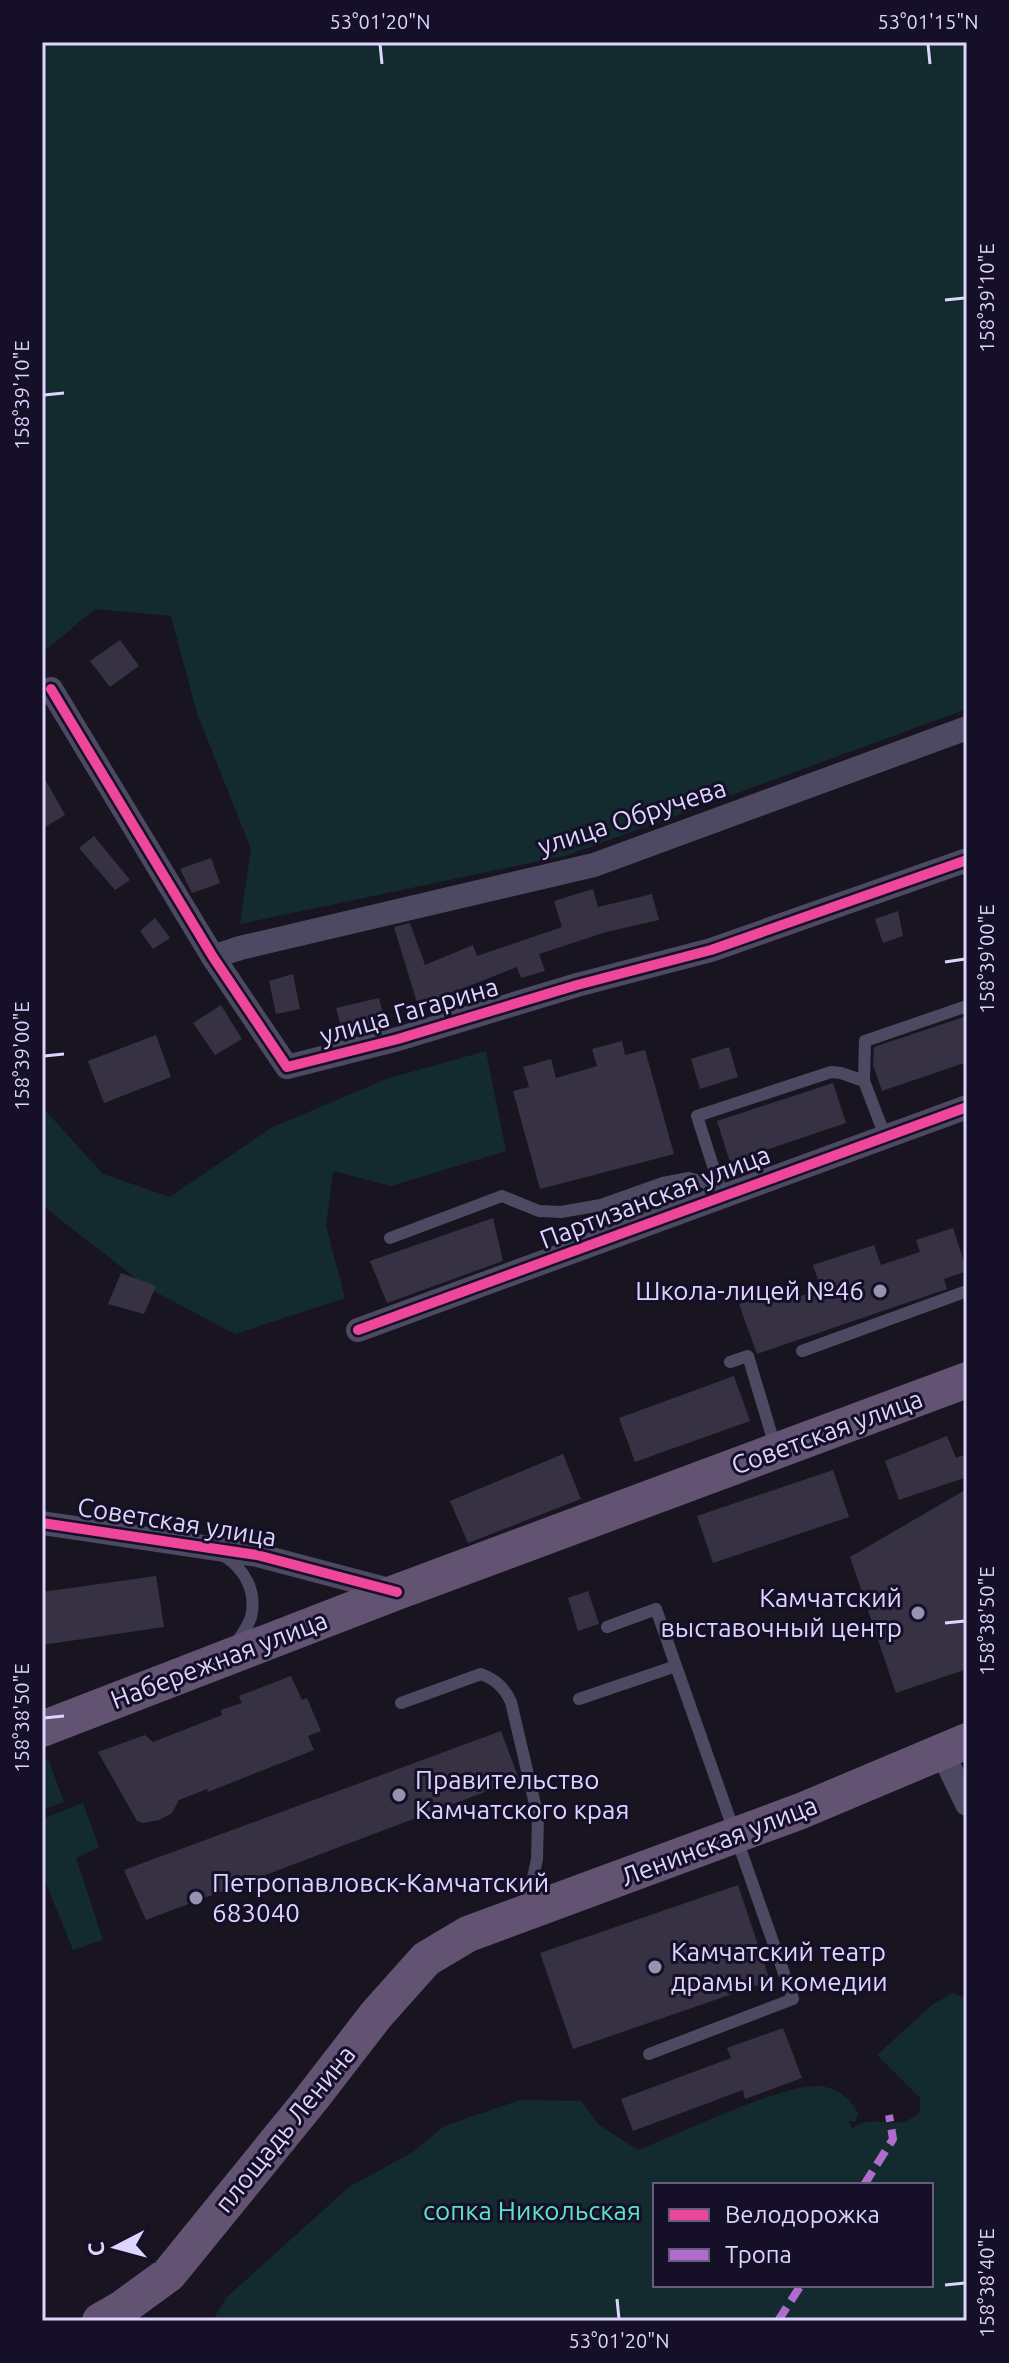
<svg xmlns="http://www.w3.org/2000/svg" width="1009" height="2363" font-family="Ubuntu,sans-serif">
  <rect width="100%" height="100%" fill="#181521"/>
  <g fill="#132b2f" fill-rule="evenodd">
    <path d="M 42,42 L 967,42 L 967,709 L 568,855 L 240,924 L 251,849 L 197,713 L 171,616 L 95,609 L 42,653 Z"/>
    <path d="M 486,1051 L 506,1151 L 391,1186 L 333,1171 L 326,1226 L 345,1298 L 235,1334 L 148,1288 L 42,1205 L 42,1107 L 103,1174 L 170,1197 L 271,1128 L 386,1079 Z"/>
    <path d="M 48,1759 L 64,1802 L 42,1810 L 42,1761 Z"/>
    <path d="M 83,1803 L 99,1847 L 76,1858 L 103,1940 L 73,1950 L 46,1883 L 42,1884 L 42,1819 Z"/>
    <path d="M 953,1993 L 967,1999 L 967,2321 L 212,2321 L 227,2297 L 349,2187 L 413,2152 L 444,2126 L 520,2100 L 581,2101 L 599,2125 L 638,2150 C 678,2135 783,2083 820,2086 C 836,2088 852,2099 858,2114 L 855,2122 L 849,2121 L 852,2129 C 878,2110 895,2136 920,2112 L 920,2098 L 877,2055 L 932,2005 ZM 931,2185 L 931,2285 L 655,2285 L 655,2185 Z"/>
  </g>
  <g fill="#363243">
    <path d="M 120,640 L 139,666 L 110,687 L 90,661 Z"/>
    <path d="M 42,774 L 65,815 L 42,829 Z"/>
    <path d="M 94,836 L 130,880 L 115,890 L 79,848 Z"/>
    <path d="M 211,858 L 220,883 L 192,893 L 180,869 Z"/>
    <path d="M 593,889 L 598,907 L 652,894 L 659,920 L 606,932 L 539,954 L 545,971 L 521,978 L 517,967 L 418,1006 L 394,927 L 410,923 L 425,965 L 473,945 L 477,956 L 562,927 L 554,901 Z"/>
    <path d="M 898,911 L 903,936 L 883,943 L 875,919 Z"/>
    <path d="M 155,918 L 170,938 L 153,949 L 140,931 Z"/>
    <path d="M 293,974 L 300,1009 L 276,1014 L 269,981 Z"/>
    <path d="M 379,998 L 386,1026 L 344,1037 L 336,1008 Z"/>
    <path d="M 221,1005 L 242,1039 L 215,1055 L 193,1023 Z"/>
    <path d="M 967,1016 L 967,1062 L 882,1091 L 873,1065 L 874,1047 Z"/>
    <path d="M 156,1035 L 171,1077 L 104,1103 L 88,1061 Z"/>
    <path d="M 622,1041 L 625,1055 L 645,1050 L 674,1154 L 540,1189 L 513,1091 L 529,1087 L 523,1067 L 551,1059 L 556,1078 L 597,1066 L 592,1049 Z"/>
    <path d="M 729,1047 L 738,1077 L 700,1089 L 691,1059 Z"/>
    <path d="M 833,1083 L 846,1123 L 730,1162 L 717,1121 Z"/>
    <path d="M 493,1218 L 503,1261 L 387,1303 L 370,1261 Z"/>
    <path d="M 953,1228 L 967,1271 L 944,1279 L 947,1289 L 757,1354 L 739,1304 L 776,1292 L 780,1303 L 821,1289 L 813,1265 L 874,1245 L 881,1265 L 920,1252 L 916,1240 Z"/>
    <path d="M 121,1273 L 156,1286 L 144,1314 L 108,1304 Z"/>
    <path d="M 734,1376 L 750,1421 L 635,1462 L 619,1418 Z"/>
    <path d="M 947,1436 L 956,1458 L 963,1455 L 967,1477 L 899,1500 L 885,1461 Z"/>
    <path d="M 563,1454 L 581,1499 L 468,1543 L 450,1501 Z"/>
    <path d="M 833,1470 L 849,1517 L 713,1563 L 697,1516 Z"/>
    <path d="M 967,1489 L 967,1669 L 896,1693 L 850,1557 Z"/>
    <path d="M 156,1576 L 164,1627 L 42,1645 L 42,1592 Z"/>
    <path d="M 588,1591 L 599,1624 L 578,1631 L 568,1598 Z"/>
    <path d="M 291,1676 L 302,1700 L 307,1698 L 321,1731 L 308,1736 L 314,1750 L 208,1792 L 207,1789 L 179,1800 L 172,1813 L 159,1820 L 143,1823 L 137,1821 L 98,1752 L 145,1735 L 153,1742 L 222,1715 L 221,1710 L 242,1703 L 239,1696 Z"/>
    <path d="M 501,1731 L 519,1779 L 146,1920 L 124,1870 Z"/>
    <path d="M 738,1885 L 770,1981 L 573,2049 L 540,1953 Z"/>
    <path d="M 783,2028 L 802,2078 L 745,2099 L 743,2090 L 633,2131 L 621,2099 L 731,2058 L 727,2048 Z"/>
  </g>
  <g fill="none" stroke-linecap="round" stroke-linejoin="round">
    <g stroke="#4d4962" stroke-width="12">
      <path d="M 885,1136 L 864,1081 L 865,1041 L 967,1006"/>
      <path d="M 722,1194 L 697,1116 L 831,1072 L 841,1073 L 864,1081"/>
      <path d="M 390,1238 L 502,1196 L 539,1211 L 561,1212 L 601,1205 L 663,1183 L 689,1178 L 704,1182 L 723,1195"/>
      <path d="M 802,1351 L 967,1291"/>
      <path d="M 730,1362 L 748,1356 L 775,1446"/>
      <path d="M 224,1556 C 245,1569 257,1592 251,1617 C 248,1627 240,1637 234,1646"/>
      <path d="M 607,1627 L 656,1609 L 793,1999 L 649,2054"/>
      <path d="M 579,1699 L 676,1666"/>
      <path d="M 401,1703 L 481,1674 C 496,1680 504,1687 511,1702 L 538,1817 L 537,1859 L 527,1907"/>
    </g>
    <g stroke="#4d4962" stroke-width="24">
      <path d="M 51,689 L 213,957 L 287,1067 L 398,1039 L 577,985 L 711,950 L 967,860"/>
      <path d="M 213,957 L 240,948 L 594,865 L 967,728"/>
      <path d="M 358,1330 L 967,1107"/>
      <path d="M 42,1523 L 257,1555 L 397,1592"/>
      <path d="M 942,1752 L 967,1804"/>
    </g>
    <g stroke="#625373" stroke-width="36">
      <path d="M 42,1729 L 397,1592 L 967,1380"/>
      <path d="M 100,2321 L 121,2309 L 169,2274 L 312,2098 L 376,2015 L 426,1959 L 468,1934 L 801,1811 L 967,1741"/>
    </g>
    <g stroke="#b06ccc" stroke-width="8" stroke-dasharray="16 8" stroke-linecap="butt">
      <path d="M 864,2185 L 893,2139 L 889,2115"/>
      <path d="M 778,2321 L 801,2285"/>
    </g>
    <defs>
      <g id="cycleway">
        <path d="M 51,689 L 213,957 L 287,1067 L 398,1039 L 577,985 L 711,950 L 967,860"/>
        <path d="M 358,1330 L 967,1107"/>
        <path d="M 42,1523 L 257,1555 L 397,1592"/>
      </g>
    </defs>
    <use href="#cycleway" stroke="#150f27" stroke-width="15"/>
    <use href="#cycleway" stroke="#ed469a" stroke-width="10"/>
  </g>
  <path fill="none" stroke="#ddd5ff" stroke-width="3" d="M 380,44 L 382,64M 928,44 L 930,64M 945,300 L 965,298M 44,395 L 64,393M 945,962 L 965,959M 44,1056 L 64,1054M 945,1623 L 965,1621M 44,1718 L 64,1716M 945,2285 L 965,2283M 617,2299 L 619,2319"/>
  <g fill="#9892b1" stroke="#150f27" stroke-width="3">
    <circle cx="880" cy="1291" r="8"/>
    <circle cx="918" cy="1613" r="8"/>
    <circle cx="399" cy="1795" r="8"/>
    <circle cx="196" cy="1898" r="8"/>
    <circle cx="655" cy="1967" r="8"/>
  </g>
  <g text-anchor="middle" stroke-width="6" stroke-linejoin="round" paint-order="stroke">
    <g font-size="26" fill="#ddd5ff" stroke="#150f27">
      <text transform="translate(632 817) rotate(-18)" y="9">улица Обручева</text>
      <text transform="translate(409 1011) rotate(-16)" y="9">улица Гагарина</text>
      <text transform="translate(655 1197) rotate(-21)" y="9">Партизанская улица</text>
      <text transform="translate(827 1432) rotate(-20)" y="9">Советская улица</text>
      <text transform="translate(177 1522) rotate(9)" y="9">Советская улица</text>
      <text transform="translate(219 1660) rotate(-21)" y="9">Набережная улица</text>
      <text transform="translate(719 1841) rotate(-21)" y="9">Ленинская улица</text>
      <text transform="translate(285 2129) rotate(-51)" y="9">площадь Ленина</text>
    </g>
    <g font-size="26" fill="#ddd5ff" stroke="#150f27" text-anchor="start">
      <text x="864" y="1300" text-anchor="end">Школа-лицей №46</text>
      <text x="902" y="1607" text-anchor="end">Камчатский<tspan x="902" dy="30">выставочный центр</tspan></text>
      <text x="415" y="1789">Правительство<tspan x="415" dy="30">Камчатского края</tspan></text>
      <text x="212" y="1892">Петропавловск-Камчатский<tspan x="212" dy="30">683040</tspan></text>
      <text x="671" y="1961">Камчатский театр<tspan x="671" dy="30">драмы и комедии</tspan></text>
    </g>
    <g font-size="26" fill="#5de2ce" stroke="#150f27">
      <text x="532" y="2220">сопка Никольская</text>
    </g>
  </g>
  <rect width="1009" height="2363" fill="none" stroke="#150f27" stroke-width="88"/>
  <rect x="653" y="2183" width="280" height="104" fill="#150f27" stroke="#655e7d" stroke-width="2"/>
  <rect x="669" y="2209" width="40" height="12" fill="#ed469a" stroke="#655e7d" stroke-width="2"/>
  <text x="725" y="2223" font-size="24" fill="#ddd5ff">Велодорожка</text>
  <rect x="669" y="2249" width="40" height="12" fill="#b06ccc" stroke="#655e7d" stroke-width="2"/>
  <text x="725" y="2263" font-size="24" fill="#ddd5ff">Тропа</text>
  <g transform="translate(116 2247) rotate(264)" stroke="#150f27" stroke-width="6" paint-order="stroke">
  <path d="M0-6L14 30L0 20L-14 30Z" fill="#ddd5ff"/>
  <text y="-12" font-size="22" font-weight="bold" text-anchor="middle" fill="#ddd5ff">С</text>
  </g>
  <rect x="44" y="44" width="921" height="2275" fill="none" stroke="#ddd5ff" stroke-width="3"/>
  <g font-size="20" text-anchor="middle" fill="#ddd5ff">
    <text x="380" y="29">53°01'20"N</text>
    <text x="928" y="29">53°01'15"N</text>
    <text transform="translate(987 298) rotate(-90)" y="7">158°39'10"E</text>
    <text transform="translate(22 395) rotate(-90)" y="7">158°39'10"E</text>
    <text transform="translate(987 959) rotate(-90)" y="7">158°39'00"E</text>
    <text transform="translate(22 1056) rotate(-90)" y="7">158°39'00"E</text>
    <text transform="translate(987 1621) rotate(-90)" y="7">158°38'50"E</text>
    <text transform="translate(22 1718) rotate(-90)" y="7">158°38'50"E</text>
    <text transform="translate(987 2283) rotate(-90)" y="7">158°38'40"E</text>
    <text x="619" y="2348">53°01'20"N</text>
  </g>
</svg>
